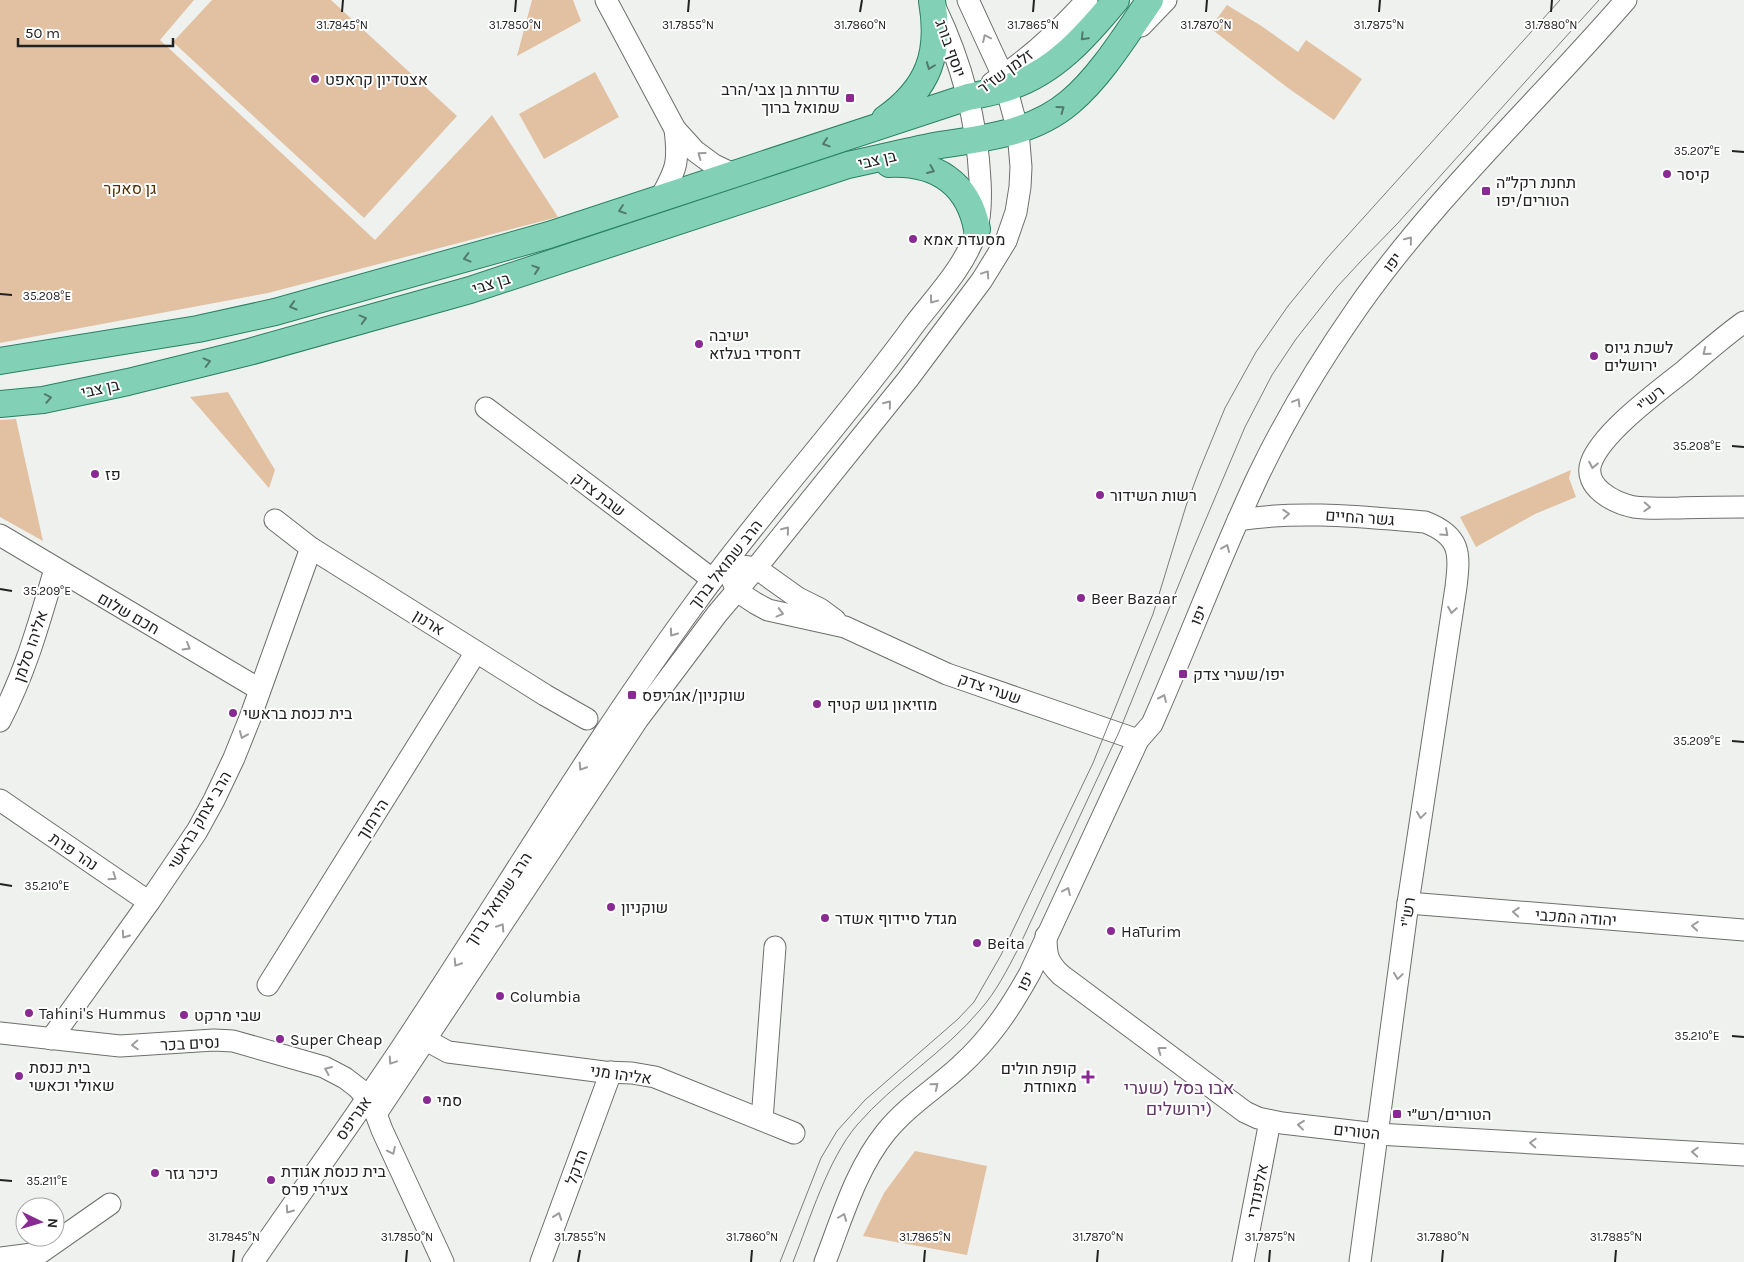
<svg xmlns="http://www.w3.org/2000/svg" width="1744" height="1262" font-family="Karla,Heebo,sans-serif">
  <rect width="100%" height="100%" fill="#eef1ed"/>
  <g fill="#e2c1a2">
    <path d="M 0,0 L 194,0 L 160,40 L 375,240 L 492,115 L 558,217 L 268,293 L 0,343 Z"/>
    <path d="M 212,0 L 331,0 L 457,116 L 364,218 L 173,42 Z"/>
    <path d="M 532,0 L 573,0 L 581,21 L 517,56 Z"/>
    <path d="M 1227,5 L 1263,27 L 1298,52 L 1306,40 L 1362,79 L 1334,120 L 1288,88 L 1210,28 Z"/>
    <path d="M 595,72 L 619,117 L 544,159 L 519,114 Z"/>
    <path d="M 228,392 L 275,470 L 269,488 L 190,397 Z"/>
    <path d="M 16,419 L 43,541 L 0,517 L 0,420 Z"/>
    <path d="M 1571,470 L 1569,478 L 1576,497 L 1535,514 L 1476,547 L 1460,517 Z"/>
    <path d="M 915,1151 L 987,1166 L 967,1255 L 863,1236 L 884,1193 Z"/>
  </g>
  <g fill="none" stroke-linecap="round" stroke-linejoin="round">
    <defs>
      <g id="minor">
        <path d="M 606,0 L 675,129 L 695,151 L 714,165 L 733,174"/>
        <path d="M 1141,26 L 1166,0"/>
        <path d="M 992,83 C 1027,61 1059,31 1087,0"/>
        <path d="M 661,197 C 677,168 679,162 675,129"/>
        <path d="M 1744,322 C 1724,336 1704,354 1685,370 C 1659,391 1602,432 1591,463 C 1583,487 1614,503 1634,507 C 1648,509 1664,508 1679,508 C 1701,507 1722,507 1744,507"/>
        <path d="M 486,408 L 712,579"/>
        <path d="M 275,520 L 311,548 L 545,695 L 587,719"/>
        <path d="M 1238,520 C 1301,510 1362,517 1425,522 C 1461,536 1460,553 1456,587 L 1408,903 L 1360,1262"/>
        <path d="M 0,535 L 259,689"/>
        <path d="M 741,566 L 756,568 L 798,598 L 820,609 L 835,620"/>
        <path d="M 731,577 L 737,591 L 755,603 L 768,610 L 845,627 L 947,674 L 1138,740"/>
        <path d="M 0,721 C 26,671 39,623 55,569"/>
        <path d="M 0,800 L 149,902"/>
        <path d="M 1408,903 L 1744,930"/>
        <path d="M 1046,936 C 1046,954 1047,962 1061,975 L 1245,1112 L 1258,1118 L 1282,1123 L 1377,1134 L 1744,1155"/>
        <path d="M 268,985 L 476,652"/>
        <path d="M 420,1028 L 426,1040 L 448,1052 L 604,1072 L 632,1073 L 655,1077 L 794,1133"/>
        <path d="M 0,1033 L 120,1046 L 214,1040 L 233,1041 L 324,1067 L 345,1078 L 358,1088 L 367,1098"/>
        <path d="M 51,1039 L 149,902 L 197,831 L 214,800 L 234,758 L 250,718 L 311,548"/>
        <path d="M 373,1101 L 376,1114 L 382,1130 L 443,1262"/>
        <path d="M 376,1114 L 638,719 L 717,614 L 756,568 L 908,379 L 982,280 L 1006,241 L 1016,212 L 1020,187 L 1021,167 L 1018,131 L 1003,76 L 968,0"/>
        <path d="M 762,1120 L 775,947"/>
        <path d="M 0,1258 L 40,1253 L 110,1204"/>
        <path d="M 253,1262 C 308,1182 366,1103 419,1021 C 511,881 597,737 696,602 C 765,507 845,420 914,325 C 936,296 964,268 976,232 C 981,216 981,197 980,180 C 977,120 961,61 935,7"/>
        <path d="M 541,1262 L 611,1072"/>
        <path d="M 825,1262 C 842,1218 856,1169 886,1132 C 907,1106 935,1089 959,1067 C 990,1039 1010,1009 1030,973 L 1138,740 L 1152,724 C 1189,641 1220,556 1259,474 C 1287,416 1321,360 1358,307 C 1436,196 1537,103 1626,0"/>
        <path d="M 1243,1262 L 1270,1121"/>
      </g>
      <g id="major">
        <path d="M 885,119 C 929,88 941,53 932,1"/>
        <path d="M 889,164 C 935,162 968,182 977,229"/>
        <path d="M 0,361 L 198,329 L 275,312 L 549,235 L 968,97 C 982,94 996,92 1009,87 C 1055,72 1086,36 1116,0"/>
        <path d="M 0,404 L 43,400 L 128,382 L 249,352 L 470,290 L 848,165 C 876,159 905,152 934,146 C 982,138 1031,135 1070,102 C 1101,76 1127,33 1150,0"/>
      </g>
    </defs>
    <use href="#minor" stroke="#6d6f6c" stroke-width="23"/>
    <use href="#major" stroke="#298063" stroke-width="28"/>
    <use href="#minor" stroke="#fff" stroke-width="21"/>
    <use href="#major" stroke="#82d1b7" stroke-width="26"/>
    <g stroke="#7c7d7b" stroke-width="1">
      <path d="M 780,1262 L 821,1158 L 837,1131 L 865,1100 L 958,1019 L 974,1002 L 1001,955 L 1093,763 L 1153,614 L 1186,506 L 1199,471 L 1225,408 L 1256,352 L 1288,306 L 1328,257 L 1560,0"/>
      <path d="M 793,1262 C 810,1219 828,1159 857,1125 C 894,1082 944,1053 980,1010 C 996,992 1007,970 1018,949 L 1119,732 L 1192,552 L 1245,427 L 1272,375 L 1296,339 L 1337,287 L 1361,261 L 1397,224 L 1599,0"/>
    </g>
  </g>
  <defs><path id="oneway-chevron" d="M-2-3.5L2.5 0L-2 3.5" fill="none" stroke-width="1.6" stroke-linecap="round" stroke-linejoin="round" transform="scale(1.25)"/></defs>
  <g stroke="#527a6c">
    <use href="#oneway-chevron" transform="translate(1084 37) rotate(134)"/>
    <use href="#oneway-chevron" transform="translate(930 66) rotate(111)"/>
    <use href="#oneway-chevron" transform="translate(1061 109) rotate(-36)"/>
    <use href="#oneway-chevron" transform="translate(826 143) rotate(162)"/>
    <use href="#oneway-chevron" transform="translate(931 170) rotate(23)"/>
    <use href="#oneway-chevron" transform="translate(622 210) rotate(161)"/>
    <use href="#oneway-chevron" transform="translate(467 258) rotate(165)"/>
    <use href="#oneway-chevron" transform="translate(536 269) rotate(-18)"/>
    <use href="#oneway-chevron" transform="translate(293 306) rotate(164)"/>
    <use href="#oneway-chevron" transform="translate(363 319) rotate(-15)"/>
    <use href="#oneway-chevron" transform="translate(207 362) rotate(-14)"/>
    <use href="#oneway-chevron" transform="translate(48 398) rotate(-11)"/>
  </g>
  <g stroke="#9b9c9b">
    <use href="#oneway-chevron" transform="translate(986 38) rotate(-115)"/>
    <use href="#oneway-chevron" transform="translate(701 155) rotate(-144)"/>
    <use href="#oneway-chevron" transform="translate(1409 240) rotate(-51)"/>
    <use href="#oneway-chevron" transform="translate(986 274) rotate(-56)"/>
    <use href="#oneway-chevron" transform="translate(933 300) rotate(127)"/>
    <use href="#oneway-chevron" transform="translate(1706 352) rotate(141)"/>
    <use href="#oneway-chevron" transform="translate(1297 402) rotate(-59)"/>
    <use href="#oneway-chevron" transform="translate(888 404) rotate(-51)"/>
    <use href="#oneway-chevron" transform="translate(1593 465) rotate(101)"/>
    <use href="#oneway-chevron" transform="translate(1647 507) rotate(3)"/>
    <use href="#oneway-chevron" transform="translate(1286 514) rotate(-4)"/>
    <use href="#oneway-chevron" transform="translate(786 530) rotate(-51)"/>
    <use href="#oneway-chevron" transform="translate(1445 533) rotate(42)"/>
    <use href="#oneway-chevron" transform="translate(1226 548) rotate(-67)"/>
    <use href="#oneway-chevron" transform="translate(1452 610) rotate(99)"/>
    <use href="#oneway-chevron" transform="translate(780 613) rotate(15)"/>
    <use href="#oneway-chevron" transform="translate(673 633) rotate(126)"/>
    <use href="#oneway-chevron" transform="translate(187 647) rotate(30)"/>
    <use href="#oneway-chevron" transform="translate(1163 698) rotate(-66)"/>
    <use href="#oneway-chevron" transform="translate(243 735) rotate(112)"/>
    <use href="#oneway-chevron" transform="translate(582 767) rotate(123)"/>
    <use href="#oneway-chevron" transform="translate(1421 815) rotate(98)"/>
    <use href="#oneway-chevron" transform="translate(113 877) rotate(34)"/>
    <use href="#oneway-chevron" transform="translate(1067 891) rotate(-65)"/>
    <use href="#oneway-chevron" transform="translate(1516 912) rotate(-176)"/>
    <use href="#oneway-chevron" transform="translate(1695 926) rotate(-175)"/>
    <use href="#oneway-chevron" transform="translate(501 927) rotate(-57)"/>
    <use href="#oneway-chevron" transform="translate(125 935) rotate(125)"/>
    <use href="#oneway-chevron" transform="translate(457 963) rotate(123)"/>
    <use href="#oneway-chevron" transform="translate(1398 976) rotate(98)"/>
    <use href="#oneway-chevron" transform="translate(135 1045) rotate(177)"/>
    <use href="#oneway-chevron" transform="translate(1161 1050) rotate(-143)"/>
    <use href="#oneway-chevron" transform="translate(392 1061) rotate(124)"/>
    <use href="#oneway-chevron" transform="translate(328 1070) rotate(-157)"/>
    <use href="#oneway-chevron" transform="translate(935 1086) rotate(-39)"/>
    <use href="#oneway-chevron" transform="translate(1301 1125) rotate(-174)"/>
    <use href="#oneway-chevron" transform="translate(1533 1143) rotate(-177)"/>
    <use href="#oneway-chevron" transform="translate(392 1151) rotate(65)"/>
    <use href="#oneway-chevron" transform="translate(1695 1152) rotate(-177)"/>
    <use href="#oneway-chevron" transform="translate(289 1210) rotate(125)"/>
    <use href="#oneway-chevron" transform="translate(558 1216) rotate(-70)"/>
    <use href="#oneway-chevron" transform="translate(843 1217) rotate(-69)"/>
  </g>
  <path fill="none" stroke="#212221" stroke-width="2" d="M 342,12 L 343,0M 515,12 L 516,0M 688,12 L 689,0M 860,12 L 862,0M 1033,12 L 1034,0M 1206,12 L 1207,0M 1379,12 L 1380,0M 1551,12 L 1552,0M 1732,151 L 1744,152M 0,294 L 12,295M 1732,446 L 1744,447M 0,589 L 12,591M 1732,741 L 1744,742M 0,884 L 12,886M 1732,1036 L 1744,1037M 0,1180 L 12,1181M 233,1262 L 234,1250M 406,1262 L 407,1250M 578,1262 L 580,1250M 751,1262 L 752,1250M 924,1262 L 925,1250M 1097,1262 L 1098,1250M 1269,1262 L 1270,1250M 1442,1262 L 1443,1250M 1615,1262 L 1616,1250"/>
  <g fill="#892992" stroke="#fff" stroke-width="2">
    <circle cx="315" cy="79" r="5"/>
    <rect x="845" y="93" width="10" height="10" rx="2.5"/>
    <circle cx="1667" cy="174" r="5"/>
    <rect x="1481" y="186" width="10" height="10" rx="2.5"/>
    <circle cx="913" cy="239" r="5"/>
    <circle cx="699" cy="344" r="5"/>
    <circle cx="1594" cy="356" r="5"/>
    <circle cx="95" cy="474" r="5"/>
    <circle cx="1100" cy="495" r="5"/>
    <circle cx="1081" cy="598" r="5"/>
    <rect x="1178" y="669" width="10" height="10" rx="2.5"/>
    <rect x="627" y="690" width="10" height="10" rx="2.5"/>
    <circle cx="817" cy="704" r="5"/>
    <circle cx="233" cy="713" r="5"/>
    <circle cx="611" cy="907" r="5"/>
    <circle cx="825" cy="918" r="5"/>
    <circle cx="1111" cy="931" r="5"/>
    <circle cx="977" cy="943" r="5"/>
    <circle cx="500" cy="996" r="5"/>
    <circle cx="29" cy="1013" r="5"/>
    <circle cx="184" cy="1015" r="5"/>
    <circle cx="280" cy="1039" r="5"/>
    <circle cx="19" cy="1076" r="5"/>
    <path d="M1085.5 1069.5h5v5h5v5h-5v5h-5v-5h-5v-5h5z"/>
    <circle cx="427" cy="1100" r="5"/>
    <rect x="1392" y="1109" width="10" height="10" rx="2.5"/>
    <circle cx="155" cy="1173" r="5"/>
    <circle cx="271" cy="1180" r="5"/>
  </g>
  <g text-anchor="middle" stroke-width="4" stroke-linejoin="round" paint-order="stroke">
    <g font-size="16" fill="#212221" stroke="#fff">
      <text transform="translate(951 48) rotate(70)" y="6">יוסף בורג</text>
      <text transform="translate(1005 71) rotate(-36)" y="6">זלמן שז"ר</text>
      <text transform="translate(877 159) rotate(-13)" y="6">בן צבי</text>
      <text transform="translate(1392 262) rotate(-52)" y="6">יפו</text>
      <text transform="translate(491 283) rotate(-17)" y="6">בן צבי</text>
      <text transform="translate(100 388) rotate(-12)" y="6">בן צבי</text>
      <text transform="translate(1650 398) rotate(-40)" y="6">רש"י</text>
      <text transform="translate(599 494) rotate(37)" y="6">שבת צדק</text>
      <text transform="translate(1360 517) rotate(4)" y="6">גשר החיים</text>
      <text transform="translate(725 564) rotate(-52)" y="6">הרב שמואל ברוך</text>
      <text transform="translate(129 613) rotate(30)" y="6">חכם שלום</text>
      <text transform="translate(1198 615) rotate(-67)" y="6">יפו</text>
      <text transform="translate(429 622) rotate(32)" y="6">ארנון</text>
      <text transform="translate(30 646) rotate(-71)" y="6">אליהו סלמן</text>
      <text transform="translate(990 688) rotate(19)" y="6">שערי צדק</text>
      <text transform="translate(372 819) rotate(-58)" y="6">הירמוך</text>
      <text transform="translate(199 820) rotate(-60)" y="6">הרב יצחק בראשי</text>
      <text transform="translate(74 851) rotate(34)" y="6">נהר פרת</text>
      <text transform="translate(498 899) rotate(-57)" y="6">הרב שמואל ברוך</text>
      <text transform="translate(1407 912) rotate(-82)" y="6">רש"י</text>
      <text transform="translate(1576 917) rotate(4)" y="6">יהודה המכבי</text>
      <text transform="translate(1025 981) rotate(-63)" y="6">יפו</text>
      <text transform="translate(190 1043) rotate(-3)" y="6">נסים בכר</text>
      <text transform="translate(621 1074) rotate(8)" y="6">אליהו מני</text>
      <text transform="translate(353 1118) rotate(-55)" y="6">אגריפס</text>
      <text transform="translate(1357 1131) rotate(6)" y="6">הטורים</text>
      <text transform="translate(576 1167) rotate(-70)" y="6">הדקל</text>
      <text transform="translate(1257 1191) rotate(-79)" y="6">אלפנדרי</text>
    </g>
    <g font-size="16" fill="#212221" stroke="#fff" text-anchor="start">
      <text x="325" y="85">אצטדיון קראפט</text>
      <text x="840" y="95" text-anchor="end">שדרות בן צבי/הרב<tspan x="840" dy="18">שמואל ברוך</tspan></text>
      <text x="1677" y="180">קיסר</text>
      <text x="1496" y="188">תחנת רקל״ה<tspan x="1496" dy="18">הטורים/יפו</tspan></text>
      <text x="923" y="245">מסעדת אמא</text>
      <text x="709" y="341">ישיבה<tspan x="709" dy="18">דחסידי בעלזא</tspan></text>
      <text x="1604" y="353">לשכת גיוס<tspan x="1604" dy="18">ירושלים</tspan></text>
      <text x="105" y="480">פז</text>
      <text x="1110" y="501">רשות השידור</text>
      <text x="1091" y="604">Beer Bazaar</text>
      <text x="1193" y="680">יפו/שערי צדק</text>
      <text x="642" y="701">שוקניון/אגריפס</text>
      <text x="827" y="710">מוזיאון גוש קטיף</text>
      <text x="243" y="719">בית כנסת בראשי</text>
      <text x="621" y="913">שוקניון</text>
      <text x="835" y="924">מגדל סיידוף אשדר</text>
      <text x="1121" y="937">HaTurim</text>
      <text x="987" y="949">Beita</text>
      <text x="510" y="1002">Columbia</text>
      <text x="39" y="1019">Tahini's Hummus</text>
      <text x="194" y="1021">שבי מרקט</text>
      <text x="290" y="1045">Super Cheap</text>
      <text x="29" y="1073">בית כנסת<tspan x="29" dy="18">שאולי וכאשי</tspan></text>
      <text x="1077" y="1074" text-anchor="end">קופת חולים<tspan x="1077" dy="18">מאוחדת</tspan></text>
      <text x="437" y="1106">סמי</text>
      <text x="1407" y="1120">הטורים/רש״י</text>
      <text x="281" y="1177">בית כנסת אגודת<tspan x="281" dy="18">צעירי פרס</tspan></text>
      <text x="165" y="1179">כיכר גזר</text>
    </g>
    <g font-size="16" fill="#502e02" stroke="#fff">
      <text x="130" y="194">גן סאקר</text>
    </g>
    <g font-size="18" fill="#653669" stroke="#fff">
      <text x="1179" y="1094">אבו בסל (שערי<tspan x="1179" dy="21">ירושלים)</tspan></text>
    </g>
  </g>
  <g font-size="12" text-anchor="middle" fill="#212221" stroke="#fff" stroke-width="4" stroke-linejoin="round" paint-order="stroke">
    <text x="342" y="29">31.7845°N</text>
    <text x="515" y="29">31.7850°N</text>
    <text x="688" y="29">31.7855°N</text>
    <text x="860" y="29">31.7860°N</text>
    <text x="1033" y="29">31.7865°N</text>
    <text x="1206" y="29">31.7870°N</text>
    <text x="1379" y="29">31.7875°N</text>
    <text x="1551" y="29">31.7880°N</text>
    <text x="1697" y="155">35.207°E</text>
    <text x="47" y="300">35.208°E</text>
    <text x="1697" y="450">35.208°E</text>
    <text x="47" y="595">35.209°E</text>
    <text x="1697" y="745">35.209°E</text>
    <text x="47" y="890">35.210°E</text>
    <text x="1697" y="1040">35.210°E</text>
    <text x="47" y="1185">35.211°E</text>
    <text x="234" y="1241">31.7845°N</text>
    <text x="407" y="1241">31.7850°N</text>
    <text x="580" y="1241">31.7855°N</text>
    <text x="752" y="1241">31.7860°N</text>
    <text x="925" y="1241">31.7865°N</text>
    <text x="1098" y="1241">31.7870°N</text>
    <text x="1270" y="1241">31.7875°N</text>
    <text x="1443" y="1241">31.7880°N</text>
    <text x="1616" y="1241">31.7885°N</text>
  </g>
  <g transform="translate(40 1222) rotate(95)"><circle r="24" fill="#ffffff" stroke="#a6a7a6"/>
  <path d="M0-4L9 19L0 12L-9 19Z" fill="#892992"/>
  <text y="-8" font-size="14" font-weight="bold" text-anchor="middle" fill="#212221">N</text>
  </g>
  <path d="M18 38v8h155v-8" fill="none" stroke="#212221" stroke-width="2.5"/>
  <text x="25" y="38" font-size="15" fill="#212221" stroke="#ffffff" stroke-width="4" paint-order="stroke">50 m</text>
</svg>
